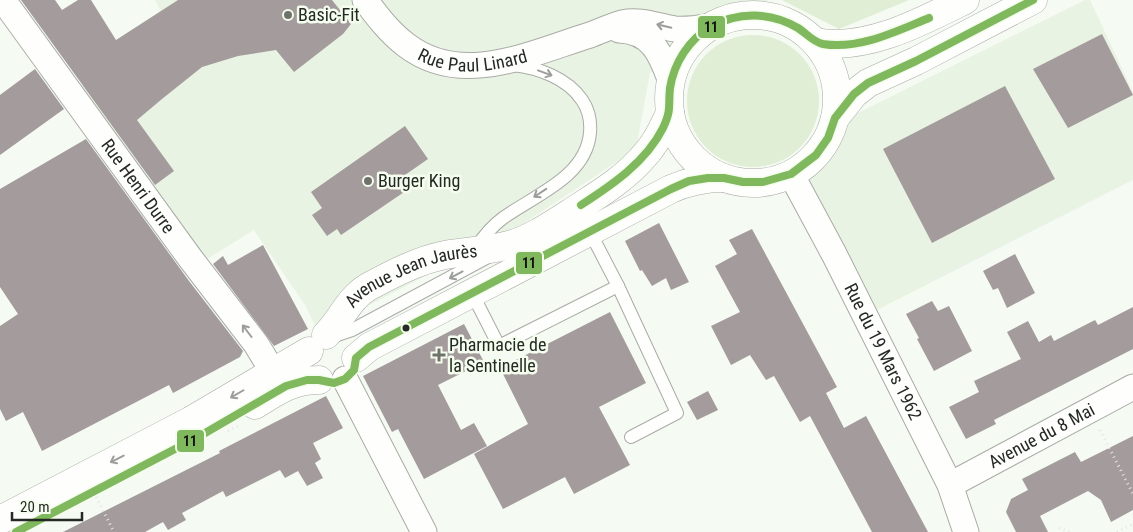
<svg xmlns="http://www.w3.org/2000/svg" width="1133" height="532" font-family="'Roboto Condensed',sans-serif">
  <rect width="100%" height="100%" fill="#f5faf2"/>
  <g fill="#e9f3e3">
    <path d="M 155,0 L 768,0 L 650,73 L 636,149 L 517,228 L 318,332 L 305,305 L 254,230 L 204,261 L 76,89 L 97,78 L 167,22 Z"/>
    <path d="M 1085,0 L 1090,0 L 1133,92 L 1133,180 L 859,319 L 795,197 L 856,114 Z"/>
  </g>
  <g fill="#dfeed5">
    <path d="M 782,0 L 909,0 L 839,29 Z"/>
    <circle cx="753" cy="101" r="66"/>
  </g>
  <g fill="#a49b9c">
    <path d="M 21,0 L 55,0 L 62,10 L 78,0 L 91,0 L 116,40 L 178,0 L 332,0 L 351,24 L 343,34 L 294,72 L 276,50 L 238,56 L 202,67 L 162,99 L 137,120 L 174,171 L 155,185 Z"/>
    <path d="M 1102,34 L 1133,95 L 1068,128 L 1033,69 Z"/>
    <path d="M 35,69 L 64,109 L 0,155 L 0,95 Z"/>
    <path d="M 1005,86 L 1055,179 L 932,243 L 883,149 Z"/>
    <path d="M 405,126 L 428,159 L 405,175 L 413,186 L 341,235 L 337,229 L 327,236 L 312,215 L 322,208 L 311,192 Z"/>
    <path d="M 86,139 L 189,281 L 243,351 L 240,357 L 173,393 L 169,385 L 42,451 L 23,412 L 6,421 L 0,409 L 0,326 L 18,314 L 0,287 L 0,189 Z"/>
    <path d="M 659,223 L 689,282 L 671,290 L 666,278 L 652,286 L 642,270 L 640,271 L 625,241 Z"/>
    <path d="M 752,229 L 837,387 L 826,393 L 844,428 L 866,416 L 928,532 L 872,532 L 810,416 L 800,422 L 774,376 L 766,380 L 750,355 L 731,365 L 711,326 L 740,312 L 715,266 L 737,254 L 729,240 Z"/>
    <path d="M 263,245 L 308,329 L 274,346 L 213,264 L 223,256 L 228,265 Z"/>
    <path d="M 1015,254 L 1035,293 L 1007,308 L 998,288 L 993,290 L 983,271 Z"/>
    <path d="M 932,301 L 938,311 L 949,306 L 972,351 L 934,371 L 917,339 L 919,338 L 906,314 Z"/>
    <path d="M 1133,307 L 1133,349 L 994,420 L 996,424 L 966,439 L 949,407 L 979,392 L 974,381 L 1021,359 L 1007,332 L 1028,321 L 1039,342 L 1051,335 L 1054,341 L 1095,320 L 1098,325 Z"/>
    <path d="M 610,312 L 646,383 L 599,407 L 630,465 L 574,494 L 565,477 L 503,509 L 474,454 L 528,424 L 500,368 Z"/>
    <path d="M 464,324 L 484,362 L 438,385 L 461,430 L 474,423 L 487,446 L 424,479 L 398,429 L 392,432 L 363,376 Z"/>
    <path d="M 708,391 L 718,410 L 697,420 L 687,402 Z"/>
    <path d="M 326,396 L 343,428 L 313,443 L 321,459 L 315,463 L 323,478 L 307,486 L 298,471 L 285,478 L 280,470 L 226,497 L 223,491 L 182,513 L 186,520 L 168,530 L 163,522 L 145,532 L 63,532 L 220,453 L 219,451 Z"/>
    <path d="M 1133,436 L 1133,510 L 1111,522 L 1101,500 L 1088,491 L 1040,516 L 1048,532 L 1016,532 L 1006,512 L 1011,499 L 1028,490 L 1022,479 L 1075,452 L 1081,462 Z"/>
  </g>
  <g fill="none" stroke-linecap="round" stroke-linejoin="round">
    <defs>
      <g id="service">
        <path d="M 590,232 L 618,286 L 677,413 L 631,437"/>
        <path d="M 475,249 C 483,237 492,226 503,218 C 535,195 586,177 590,133 C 591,121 589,110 582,100 C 567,78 539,68 513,65"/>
        <path d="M 472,293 L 499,346 L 618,286"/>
        <path d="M 337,335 L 352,330 L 488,257"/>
      </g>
      <g id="minor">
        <path id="s1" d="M 3,0 L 190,258 L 256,344 L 273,372"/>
        <path id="s2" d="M 365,0 C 377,16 389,32 406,45 C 462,88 531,53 590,35 C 601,31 611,26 622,23 C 641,19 656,26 675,29 C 688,30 699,28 712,26"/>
        <path d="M 619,30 C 652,31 661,54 671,82"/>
        <path id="s3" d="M 791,174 L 834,254 L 950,485 L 966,532"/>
        <path d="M 345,379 L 424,532"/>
        <path id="s4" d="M 950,485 L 1133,387"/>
      </g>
      <g id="secondary">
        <circle cx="753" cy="99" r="84"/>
        <path d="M 815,42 C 865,52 921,22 965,0"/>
        <path d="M 835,118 L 854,94 L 868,83 L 916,61 L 1033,0"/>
        <path id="s5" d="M 326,335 C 341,320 349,298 368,287 C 392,274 419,260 445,255 C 466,251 489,251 509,245 C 531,239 551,225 570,213 C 596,196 624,180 645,155 C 656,143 663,128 670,113"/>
        <path d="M 356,358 L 369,347 L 671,189 C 689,181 705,178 724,178"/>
        <path d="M 255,405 C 277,391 292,380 319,380"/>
        <path d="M 0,520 L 190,421 L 309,351"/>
      </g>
    </defs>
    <use href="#service" stroke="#a9aca6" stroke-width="14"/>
    <use href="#minor" stroke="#a9aca6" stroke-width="27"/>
    <use href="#secondary" stroke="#a9aca6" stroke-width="29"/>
    <g stroke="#e5e6e4" stroke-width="3" stroke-dasharray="1 4" stroke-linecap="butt">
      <path d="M 1100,430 L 1133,494"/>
      <path d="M 228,431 L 240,425"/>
      <path d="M 96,497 L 114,532"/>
      <path d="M 1059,528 L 1070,532"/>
      <path d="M 1117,532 L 1133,524"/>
    </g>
    <use href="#service" stroke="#fefefd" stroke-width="12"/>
    <use href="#minor" stroke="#fefefd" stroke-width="25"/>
    <use href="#secondary" stroke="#fefefd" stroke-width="28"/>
    <defs>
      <g id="bus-1">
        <path d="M 581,205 C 612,185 646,162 663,128 C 672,109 668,106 670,88 C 674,63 689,39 711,27 C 738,11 771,12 798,28 C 806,33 813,42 823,44 C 859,50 897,31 929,18"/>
        <path d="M 16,532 L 200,436 L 286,386 L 307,380 L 319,380 L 334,383 L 345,379 L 354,370 L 356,358 L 369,347 L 671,189 L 689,181 L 708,178 L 724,178 L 743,182 L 763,182 L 791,174 L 816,155 L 828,138 L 835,118 L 854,94 L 868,83 L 916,61 L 1033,0"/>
      </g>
    </defs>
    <use href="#bus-1" stroke="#f4fdee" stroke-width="11"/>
    <use href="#bus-1" stroke="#80b85e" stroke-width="8"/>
  </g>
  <defs><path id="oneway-shaft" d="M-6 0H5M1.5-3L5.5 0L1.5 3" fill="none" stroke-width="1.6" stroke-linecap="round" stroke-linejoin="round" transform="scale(1.25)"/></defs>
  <g stroke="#9c9e9b">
    <use href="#oneway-shaft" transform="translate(664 26) rotate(-167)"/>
    <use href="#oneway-shaft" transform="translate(545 73) rotate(20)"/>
    <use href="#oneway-shaft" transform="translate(540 193) rotate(146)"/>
    <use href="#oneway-shaft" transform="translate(456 275) rotate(152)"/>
    <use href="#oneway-shaft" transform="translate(247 331) rotate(-127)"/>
    <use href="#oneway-shaft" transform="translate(237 394) rotate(150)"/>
    <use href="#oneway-shaft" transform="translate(117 459) rotate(153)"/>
  </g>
  <g fill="#6e726b" stroke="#f4fdee" stroke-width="2">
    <circle cx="288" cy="15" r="5"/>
    <circle cx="368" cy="181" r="5"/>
    <path d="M436.5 347.5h5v5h5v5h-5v5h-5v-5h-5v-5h5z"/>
  </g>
  <circle fill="#252923" stroke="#f4fdee" stroke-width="2" cx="406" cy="328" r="4.5"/>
  <g text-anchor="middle" stroke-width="5" stroke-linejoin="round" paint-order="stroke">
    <g font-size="18" fill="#252923" stroke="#f4fdee" text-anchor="start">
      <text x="298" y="21">Basic-Fit</text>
      <text x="378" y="187">Burger King</text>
      <text x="449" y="351">Pharmacie de<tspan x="449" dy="21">la Sentinelle</tspan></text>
    </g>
    <g font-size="18" fill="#252923" stroke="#f4fdee">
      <text dy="6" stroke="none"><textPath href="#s2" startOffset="132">Rue Paul Linard</textPath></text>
      <text dy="6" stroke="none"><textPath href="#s1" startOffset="230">Rue Henri Durre</textPath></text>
      <text dy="6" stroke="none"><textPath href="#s5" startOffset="109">Avenue Jean Jaurès</textPath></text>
      <text dy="6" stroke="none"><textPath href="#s3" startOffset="200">Rue du 19 Mars 1962</textPath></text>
      <text dy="6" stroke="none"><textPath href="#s4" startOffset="104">Avenue du 8 Mai</textPath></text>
    </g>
  </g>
  <g stroke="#f4fdee" stroke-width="2">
    <rect x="697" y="15" width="29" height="24" rx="5" fill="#80b85e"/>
    <rect x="515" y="251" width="28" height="24" rx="5" fill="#80b85e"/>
    <rect x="176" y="429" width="29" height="24" rx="5" fill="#80b85e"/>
  </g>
  <g font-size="14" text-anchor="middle" font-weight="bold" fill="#111">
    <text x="711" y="32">11</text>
    <text x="529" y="268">11</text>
    <text x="190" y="446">11</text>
  </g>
  <path d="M12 512v8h70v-8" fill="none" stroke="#252923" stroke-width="2.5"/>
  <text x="20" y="512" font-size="15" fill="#252923" stroke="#f4fdee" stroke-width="4" paint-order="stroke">20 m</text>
</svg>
